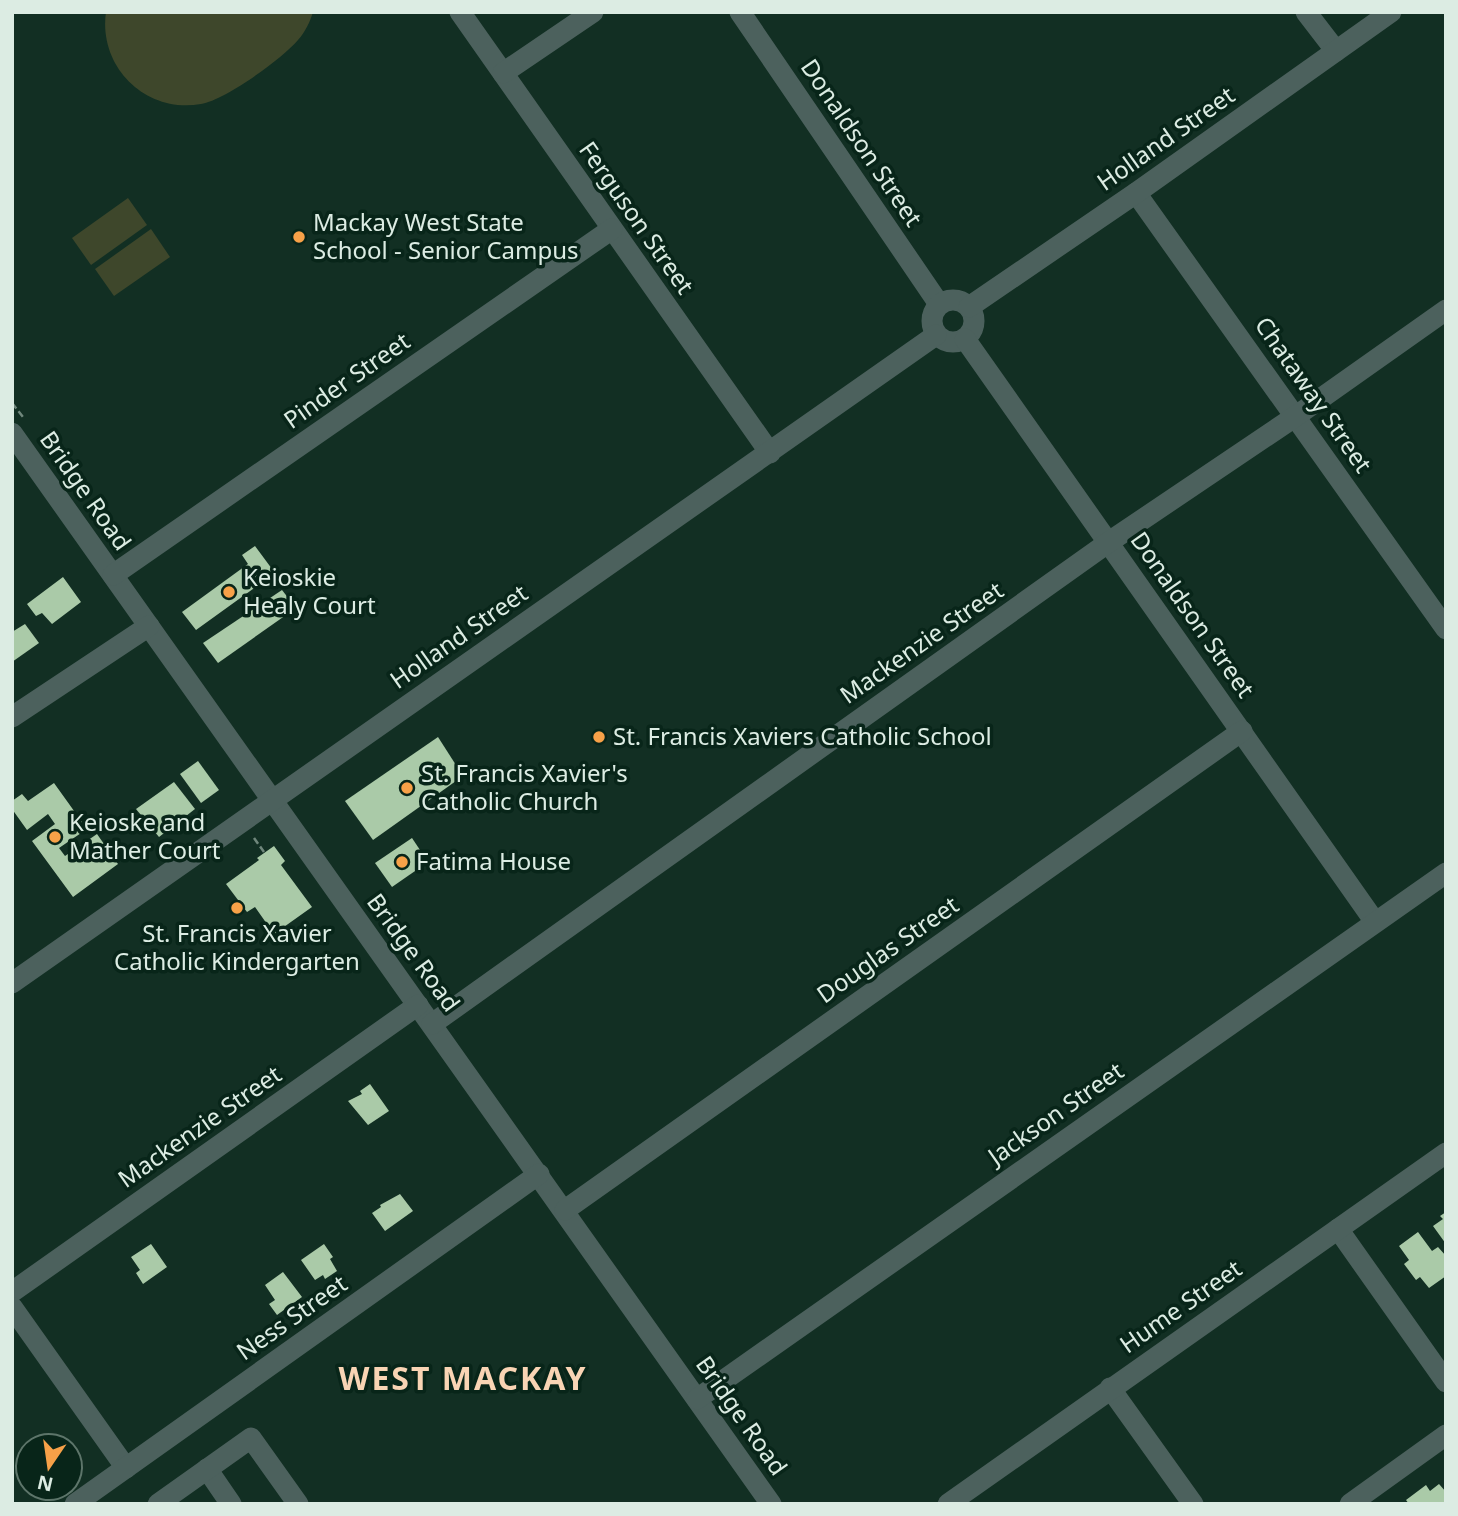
<svg xmlns="http://www.w3.org/2000/svg" width="1458" height="1516" font-family="'Noto Sans',sans-serif">
  <rect width="100%" height="100%" fill="#122f23"/>
  <g fill="#3e472b">
    <path d="M 106,12 L 313,12 C 310,22 305,32 298,40 C 282,59 225,100 201,104 C 146,114 98,67 106,12 Z"/>
    <path d="M 128,198 L 147,225 L 91,265 L 72,238 Z"/>
    <path d="M 151,229 L 170,257 L 114,296 L 95,269 Z"/>
  </g>
  <g fill="#aacaa8">
    <path d="M 255,546 L 275,573 L 196,630 L 182,612 L 248,564 L 242,555 Z"/>
    <path d="M 63,577 L 81,602 L 52,624 L 42,613 L 36,616 L 27,604 Z"/>
    <path d="M 282,590 L 296,608 L 218,663 L 203,643 Z"/>
    <path d="M 25,624 L 39,643 L 12,662 L 12,632 Z"/>
    <path d="M 438,737 L 463,776 L 373,840 L 345,801 Z"/>
    <path d="M 198,761 L 219,790 L 201,803 L 180,774 Z"/>
    <path d="M 174,782 L 195,809 L 159,837 L 136,809 Z"/>
    <path d="M 54,783 L 87,829 L 59,848 L 65,856 L 97,834 L 118,864 L 73,897 L 32,841 L 55,824 L 48,814 L 27,830 L 12,809 L 12,801 L 22,794 L 28,801 Z"/>
    <path d="M 412,838 L 428,862 L 392,887 L 375,863 Z"/>
    <path d="M 274,846 L 285,861 L 281,865 L 312,907 L 274,934 L 255,907 L 247,912 L 226,884 L 259,860 L 257,858 Z"/>
    <path d="M 370,1084 L 389,1111 L 368,1125 L 348,1101 L 362,1094 L 360,1091 Z"/>
    <path d="M 400,1194 L 413,1211 L 385,1231 L 372,1213 L 381,1207 L 380,1205 Z"/>
    <path d="M 1446,1212 L 1446,1244 L 1433,1226 L 1443,1219 L 1440,1216 Z"/>
    <path d="M 1418,1232 L 1432,1251 L 1438,1247 L 1446,1256 L 1446,1276 L 1429,1288 L 1420,1277 L 1416,1280 L 1404,1264 L 1409,1260 L 1399,1246 Z"/>
    <path d="M 151,1244 L 167,1267 L 143,1284 L 136,1273 L 140,1270 L 131,1257 Z"/>
    <path d="M 324,1244 L 333,1257 L 330,1259 L 337,1271 L 325,1279 L 323,1275 L 315,1280 L 301,1260 Z"/>
    <path d="M 283,1272 L 302,1297 L 277,1315 L 269,1304 L 275,1300 L 265,1285 Z"/>
    <path d="M 1439,1484 L 1446,1492 L 1446,1504 L 1409,1504 L 1406,1500 L 1426,1485 L 1430,1491 Z"/>
  </g>
  <g fill="none" stroke-linecap="round" stroke-linejoin="round">
    <g stroke="#70877c" stroke-width="2.5" stroke-dasharray="7 3.5" stroke-linecap="butt">
      <path d="M 12,403 L 23,417"/>
      <path d="M 254,838 L 264,852"/>
    </g>
    <g stroke="#4c615d" stroke-width="21">
      <path d="M 460,12 L 770,453"/>
      <path d="M 740,12 L 939,304"/>
      <path d="M 1306,12 L 1336,51"/>
      <path d="M 503,73 L 593,12"/>
      <path d="M 1136,193 L 1446,629"/>
      <circle cx="953" cy="321" r="21"/>
      <path d="M 969,307 L 1136,193 L 1391,12"/>
      <path d="M 965,339 L 1375,922"/>
      <path d="M 12,433 L 771,1504"/>
      <path d="M 113,575 L 612,229"/>
      <path d="M 12,717 L 149,626"/>
      <path d="M 12,983 L 936,335"/>
      <path d="M 432,1024 L 1109,542 L 1296,416 L 1446,310"/>
      <path d="M 565,1210 L 1242,731"/>
      <path d="M 1338,1229 L 1446,1382"/>
      <path d="M 12,1292 L 418,1005"/>
      <path d="M 12,1307 L 126,1468"/>
      <path d="M 1110,1388 L 1193,1504"/>
      <path d="M 697,1399 L 1446,873"/>
      <path d="M 207,1469 L 231,1504"/>
      <path d="M 75,1504 L 539,1174"/>
      <path d="M 158,1504 L 251,1438 L 298,1504"/>
      <path d="M 948,1504 L 1446,1153"/>
      <path d="M 1350,1504 L 1446,1435"/>
    </g>
  </g>
  <g fill="#f7a148" stroke="#082519" stroke-width="2.5">
    <circle cx="299" cy="237" r="7"/>
    <circle cx="229" cy="592" r="7"/>
    <circle cx="599" cy="737" r="7"/>
    <circle cx="407" cy="788" r="7"/>
    <circle cx="55" cy="837" r="7"/>
    <circle cx="402" cy="862" r="7"/>
    <circle cx="237" cy="908" r="7"/>
  </g>
  <g text-anchor="middle" stroke-width="7" stroke-linejoin="round" paint-order="stroke">
    <g font-size="24" fill="#dcece3" stroke="#082519">
      <text transform="translate(1166 139) rotate(-35)" y="8">Holland Street</text>
      <text transform="translate(861 143) rotate(56)" y="8">Donaldson Street</text>
      <text transform="translate(636 218) rotate(55)" y="8">Ferguson Street</text>
      <text transform="translate(347 381) rotate(-35)" y="8">Pinder Street</text>
      <text transform="translate(1313 395) rotate(55)" y="8">Chataway Street</text>
      <text transform="translate(85 491) rotate(55)" y="8">Bridge Road</text>
      <text transform="translate(1192 615) rotate(55)" y="8">Donaldson Street</text>
      <text transform="translate(459 637) rotate(-35)" y="8">Holland Street</text>
      <text transform="translate(922 643) rotate(-35)" y="8">Mackenzie Street</text>
      <text transform="translate(888 950) rotate(-35)" y="8">Douglas Street</text>
      <text transform="translate(413 953) rotate(54)" y="8">Bridge Road</text>
      <text transform="translate(1056 1114) rotate(-35)" y="8">Jackson Street</text>
      <text transform="translate(200 1127) rotate(-35)" y="8">Mackenzie Street</text>
      <text transform="translate(1181 1307) rotate(-35)" y="8">Hume Street</text>
      <text transform="translate(292 1318) rotate(-35)" y="8">Ness Street</text>
      <text transform="translate(741 1416) rotate(55)" y="8">Bridge Road</text>
    </g>
    <g font-size="24" fill="#dcece3" stroke="#082519" text-anchor="start">
      <text x="313" y="231">Mackay West State<tspan x="313" dy="28">School - Senior Campus</tspan></text>
      <text x="243" y="586">Keioskie<tspan x="243" dy="28">Healy Court</tspan></text>
      <text x="613" y="745">St. Francis Xaviers Catholic School</text>
      <text x="421" y="782">St. Francis Xavier's<tspan x="421" dy="28">Catholic Church</tspan></text>
      <text x="69" y="831">Keioske and<tspan x="69" dy="28">Mather Court</tspan></text>
      <text x="416" y="870">Fatima House</text>
      <text x="237" y="942" text-anchor="middle">St. Francis Xavier<tspan x="237" dy="28">Catholic Kindergarten</tspan></text>
    </g>
    <g font-size="32" font-weight="bold" letter-spacing="2" fill="#f9d4b4" stroke="#082519">
      <text x="463" y="1390">WEST MACKAY</text>
    </g>
  </g>
  <rect width="1458" height="1516" fill="none" stroke="#dcece3" stroke-width="28"/>
  <g transform="translate(49 1467) rotate(193)"><circle r="33" fill="#082519" stroke="#5d756a" stroke-width="2"/>
  <path d="M0-5L12 26L0 18L-12 26Z" fill="#f7a148"/>
  <text y="-10" font-size="19" font-weight="bold" text-anchor="middle" fill="#dcece3">N</text>
  </g>
</svg>
